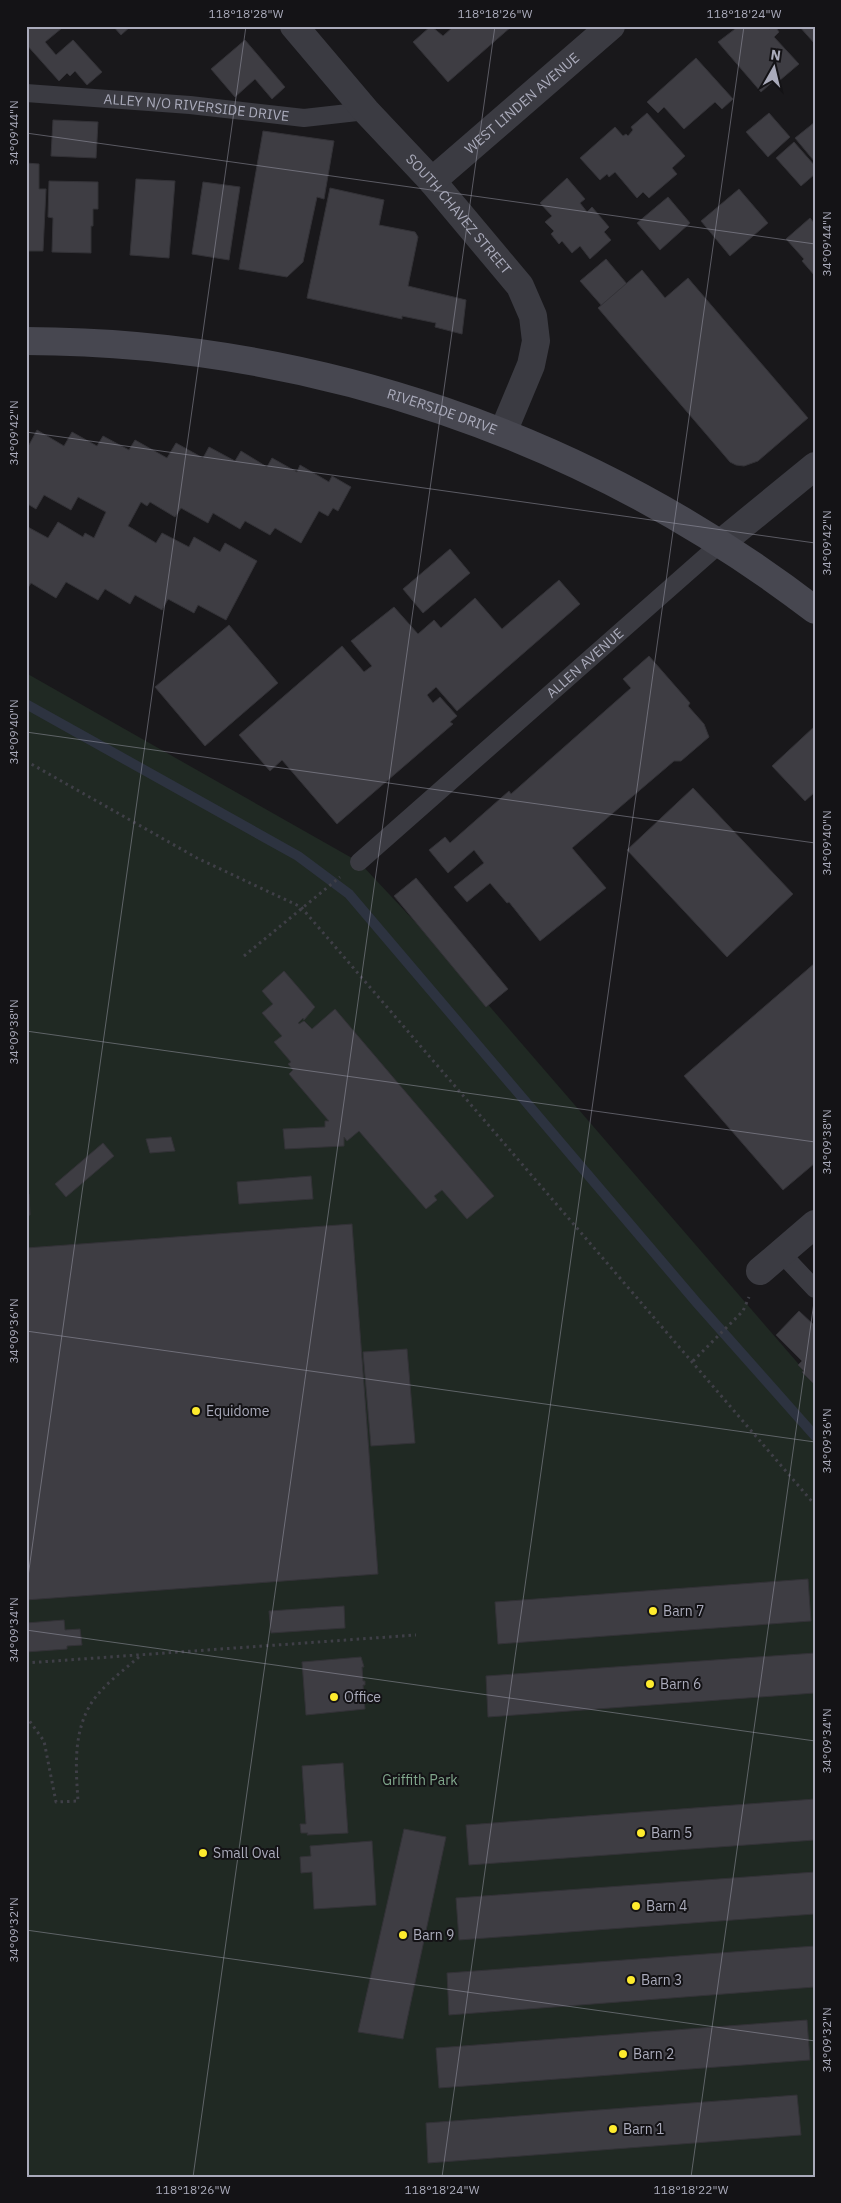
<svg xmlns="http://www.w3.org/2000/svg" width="841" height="2203" font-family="'IBM Plex Sans',sans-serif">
  <rect width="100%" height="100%" fill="#19181b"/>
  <path fill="#202923" d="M 26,673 L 359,862 L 434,942 L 815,1383 L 815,2177 L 26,2177 Z"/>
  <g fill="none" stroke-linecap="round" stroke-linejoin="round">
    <path stroke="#2d3340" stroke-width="10" d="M 26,704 L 298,856 L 349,894 L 697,1303 L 815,1436"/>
  </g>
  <g fill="#3e3d43" stroke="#333237">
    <path d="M 30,26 L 60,26 L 62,28 L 45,42 L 56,55 L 73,40 L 102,72 L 87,85 L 75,71 L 70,76 L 67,73 L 59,81 L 26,44 L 26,29 Z"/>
    <path d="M 113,26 L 131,26 L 121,35 Z"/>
    <path d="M 431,26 L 443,36 L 454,26 L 512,26 L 448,82 L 413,42 Z"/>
    <path d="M 739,26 L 766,26 L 769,29 L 775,26 L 779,32 L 774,37 L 799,64 L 779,81 L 777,78 L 761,92 L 718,42 Z"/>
    <path d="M 799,26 L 815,26 L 815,44 Z"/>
    <path d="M 245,40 L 285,87 L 272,99 L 255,79 L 235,97 L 211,69 Z"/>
    <path d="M 696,58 L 733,99 L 722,109 L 715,102 L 684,129 L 664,107 L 658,113 L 647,102 Z"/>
    <path d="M 647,113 L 685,156 L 672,168 L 677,174 L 649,198 L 643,192 L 637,198 L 615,172 L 609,177 L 607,174 L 600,180 L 580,158 L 615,127 L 623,136 L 626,134 L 628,136 L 633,130 L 631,127 Z"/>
    <path d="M 769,113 L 790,137 L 768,157 L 746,132 Z"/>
    <path d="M 53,120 L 98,122 L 96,158 L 51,156 Z"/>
    <path d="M 815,122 L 815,162 L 795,138 Z"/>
    <path d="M 263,131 L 334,141 L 324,199 L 317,197 L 303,262 L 287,277 L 239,269 Z"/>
    <path d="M 794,142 L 815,166 L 815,174 L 801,186 L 776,158 Z"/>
    <path d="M 26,163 L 39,164 L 39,189 L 46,189 L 43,251 L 26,251 Z"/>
    <path d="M 567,178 L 585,199 L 580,203 L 587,212 L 592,207 L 609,227 L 604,232 L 611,240 L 590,259 L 580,246 L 572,253 L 562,241 L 559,244 L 551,234 L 554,231 L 545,222 L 552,216 L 540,203 Z"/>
    <path d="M 136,179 L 175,181 L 169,258 L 130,255 Z"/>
    <path d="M 49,181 L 98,182 L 98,209 L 93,209 L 93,226 L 91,226 L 91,253 L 52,252 L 53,218 L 48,217 Z"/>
    <path d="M 203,182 L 240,187 L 229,260 L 192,254 Z"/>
    <path d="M 330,188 L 384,200 L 379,225 L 415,232 L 418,237 L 408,286 L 466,300 L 462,334 L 435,327 L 436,323 L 402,316 L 402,319 L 307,298 Z"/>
    <path d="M 739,189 L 768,223 L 730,256 L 701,221 Z"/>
    <path d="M 668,197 L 690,223 L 660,250 L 637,223 Z"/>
    <path d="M 810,218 L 815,224 L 815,276 L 802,261 L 804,259 L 786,239 Z"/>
    <path d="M 606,259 L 627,284 L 602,306 L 580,281 Z"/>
    <path d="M 642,270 L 665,298 L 688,278 L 808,418 L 758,461 L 744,466 L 736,465 L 730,462 L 598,308 Z"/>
    <path d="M 37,430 L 64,446 L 72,432 L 97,446 L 103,436 L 129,450 L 135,440 L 167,458 L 176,443 L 203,458 L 209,447 L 235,461 L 241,451 L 267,467 L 272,458 L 297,472 L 300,465 L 329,482 L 332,476 L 351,487 L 338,511 L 333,508 L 328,516 L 319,511 L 301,543 L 275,528 L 270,535 L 245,521 L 240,529 L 213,513 L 208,523 L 181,508 L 175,517 L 150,502 L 147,506 L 141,502 L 128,526 L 156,543 L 162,533 L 189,547 L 194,537 L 220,552 L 225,543 L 257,561 L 226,620 L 198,605 L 194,613 L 168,599 L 162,610 L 135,595 L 130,604 L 105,589 L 98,600 L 66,582 L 56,598 L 31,583 L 26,591 L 26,526 L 48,538 L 58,522 L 83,537 L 85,533 L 94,538 L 106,512 L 78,497 L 71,510 L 44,495 L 36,509 L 26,503 L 26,444 L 29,445 Z"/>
    <path d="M 450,549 L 470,573 L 423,613 L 403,589 Z"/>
    <path d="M 559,580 L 580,604 L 457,711 L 436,687 L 427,695 L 433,703 L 440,697 L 457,716 L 450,722 L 453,724 L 337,824 L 282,760 L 270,771 L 239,735 L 342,646 L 364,672 L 372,666 L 351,641 L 394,607 L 418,634 L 434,620 L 441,628 L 475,598 L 502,629 Z"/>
    <path d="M 229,625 L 278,683 L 205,746 L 155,687 Z"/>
    <path d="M 649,656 L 690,703 L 688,706 L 704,724 L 709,737 L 681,761 L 674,761 L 572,848 L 606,888 L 540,941 L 509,902 L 507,903 L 490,883 L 467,902 L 454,887 L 484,863 L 474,850 L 448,873 L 429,850 L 445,837 L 450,843 L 509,791 L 511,794 L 631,688 L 623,679 Z"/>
    <path d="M 815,726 L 815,792 L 805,801 L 772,766 Z"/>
    <path d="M 693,788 L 793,894 L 727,957 L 627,850 Z"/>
    <path d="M 416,878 L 508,989 L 486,1007 L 394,896 Z"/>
    <path d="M 815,963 L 815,1163 L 783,1190 L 684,1076 Z"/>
    <path d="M 284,971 L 315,1007 L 304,1020 L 303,1018 L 298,1023 L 299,1024 L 304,1021 L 312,1029 L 335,1009 L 494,1196 L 467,1219 L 442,1190 L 434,1196 L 437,1200 L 426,1209 L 359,1131 L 347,1141 L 344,1137 L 344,1146 L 285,1149 L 283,1129 L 325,1127 L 325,1121 L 329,1121 L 289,1074 L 293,1070 L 288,1064 L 291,1062 L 274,1042 L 282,1036 L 262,1013 L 273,1004 L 262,991 Z"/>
    <path d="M 171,1137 L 175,1151 L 150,1153 L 146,1139 Z"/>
    <path d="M 103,1143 L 114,1156 L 66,1197 L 55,1184 Z"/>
    <path d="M 311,1176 L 313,1199 L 239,1204 L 237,1182 Z"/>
    <path d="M 26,1194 L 29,1194 L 30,1215 L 26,1216 Z"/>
    <path d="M 352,1224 L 378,1574 L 26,1600 L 26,1248 Z"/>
    <path d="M 799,1311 L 815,1326 L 815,1385 L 802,1372 L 804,1371 L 798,1365 L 802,1361 L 776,1335 Z"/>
    <path d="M 407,1349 L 415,1443 L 371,1446 L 363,1352 Z"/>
    <path d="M 808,1579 L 811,1621 L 498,1644 L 495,1602 Z"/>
    <path d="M 344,1606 L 345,1628 L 271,1633 L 269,1611 Z"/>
    <path d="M 64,1620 L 65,1630 L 80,1629 L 82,1645 L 67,1646 L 67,1649 L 26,1652 L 26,1623 Z"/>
    <path d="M 815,1653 L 815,1693 L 488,1717 L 486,1676 Z"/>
    <path d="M 361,1657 L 364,1667 L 362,1667 L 363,1681 L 365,1681 L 365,1685 L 363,1685 L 365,1709 L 306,1715 L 302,1662 Z"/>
    <path d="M 343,1763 L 348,1833 L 307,1835 L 308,1833 L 301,1833 L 300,1824 L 306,1824 L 302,1766 Z"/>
    <path d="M 815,1799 L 815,1840 L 469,1865 L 466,1825 Z"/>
    <path d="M 404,1829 L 446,1837 L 403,2039 L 358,2032 Z"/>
    <path d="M 372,1841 L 376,1905 L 314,1909 L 312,1872 L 301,1873 L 300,1857 L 311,1856 L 310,1846 Z"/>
    <path d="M 815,1872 L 815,1914 L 459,1940 L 456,1898 Z"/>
    <path d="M 815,1946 L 815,1987 L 449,2015 L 447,1973 Z"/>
    <path d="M 807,2020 L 810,2060 L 439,2088 L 436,2048 Z"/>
    <path d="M 797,2095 L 801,2135 L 428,2163 L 426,2123 Z"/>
  </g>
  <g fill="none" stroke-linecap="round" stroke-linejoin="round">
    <g stroke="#3f3f47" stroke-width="3" stroke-dasharray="2.5 4" stroke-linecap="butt">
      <path d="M 26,761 L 197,858 L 301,907 L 815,1505"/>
      <path d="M 244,956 L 340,877"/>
      <path d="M 693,1361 L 743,1311 L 749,1297"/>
      <path d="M 26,1663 L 416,1635"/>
      <path d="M 26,1716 L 44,1741 L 56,1802 L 78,1801 C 76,1770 73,1736 89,1707 C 100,1687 123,1671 140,1656"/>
    </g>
    <g stroke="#3b3b42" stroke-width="18">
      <path id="s1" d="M 26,93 L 190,105 L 304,118 L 366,111"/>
      <path id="s2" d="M 359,862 L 721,543"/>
      <path d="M 781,1253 L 815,1289"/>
    </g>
    <g stroke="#3b3b42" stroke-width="28">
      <path id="s3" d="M 294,26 L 366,111 L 432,181 L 520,286 L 533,316 L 536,341 L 531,365 L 503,432"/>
      <path id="s4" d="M 432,181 L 611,26"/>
      <path d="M 721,543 L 815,466"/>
      <path d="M 760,1271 L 815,1224"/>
    </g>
    <path stroke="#474750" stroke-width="28" id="s5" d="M 26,341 C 312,342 588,436 815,610"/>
  </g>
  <path fill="none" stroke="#aaabbb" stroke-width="1" stroke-opacity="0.45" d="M 26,133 L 815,244M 26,432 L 815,543M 26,732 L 815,843M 26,1031 L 815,1142M 26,1331 L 815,1442M 26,1591 L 246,26M 26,1630 L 815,1741M 26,1930 L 815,2041M 193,2177 L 495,26M 442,2177 L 744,26M 691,2177 L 815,1295"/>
  <g fill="#feeb2d" stroke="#141316" stroke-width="2">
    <circle cx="196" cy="1411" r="5"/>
    <circle cx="653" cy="1611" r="5"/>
    <circle cx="650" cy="1684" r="5"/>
    <circle cx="334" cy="1697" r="5"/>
    <circle cx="641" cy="1833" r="5"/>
    <circle cx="203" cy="1853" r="5"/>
    <circle cx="636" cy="1906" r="5"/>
    <circle cx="403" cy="1935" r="5"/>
    <circle cx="631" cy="1980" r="5"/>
    <circle cx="623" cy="2054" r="5"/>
    <circle cx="613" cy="2129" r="5"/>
  </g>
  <g text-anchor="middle" stroke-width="4" stroke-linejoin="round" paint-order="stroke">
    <g font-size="14" fill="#aaabbb" stroke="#141316">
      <text dy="5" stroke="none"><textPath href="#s4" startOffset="119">WEST LINDEN AVENUE</textPath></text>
      <text dy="5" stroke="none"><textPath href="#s1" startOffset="171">ALLEY N/O RIVERSIDE DRIVE</textPath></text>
      <text dy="5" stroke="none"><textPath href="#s3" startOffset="250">SOUTH CHAVEZ STREET</textPath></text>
      <text dy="5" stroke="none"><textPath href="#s5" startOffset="424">RIVERSIDE DRIVE</textPath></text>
      <text dy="5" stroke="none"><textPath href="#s2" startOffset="301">ALLEN AVENUE</textPath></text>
    </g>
    <g font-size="14" fill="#aaabbb" stroke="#141316" text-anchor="start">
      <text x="206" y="1416">Equidome</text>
      <text x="663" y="1616">Barn 7</text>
      <text x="660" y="1689">Barn 6</text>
      <text x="344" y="1702">Office</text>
      <text x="651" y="1838">Barn 5</text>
      <text x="213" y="1858">Small Oval</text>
      <text x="646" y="1911">Barn 4</text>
      <text x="413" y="1940">Barn 9</text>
      <text x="641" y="1985">Barn 3</text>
      <text x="633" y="2059">Barn 2</text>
      <text x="623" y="2134">Barn 1</text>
    </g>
    <g font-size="14" fill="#80a78c" stroke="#141316">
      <text x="420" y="1785">Griffith Park</text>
    </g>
  </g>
  <rect width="841" height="2203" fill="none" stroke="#141316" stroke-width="55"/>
  <g transform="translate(774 68) rotate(8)" stroke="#141316" stroke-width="4" paint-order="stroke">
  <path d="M0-4L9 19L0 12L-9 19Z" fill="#aaabbb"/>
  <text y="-8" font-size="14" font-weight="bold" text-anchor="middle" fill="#aaabbb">N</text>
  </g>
  <rect x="28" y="28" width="786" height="2148" fill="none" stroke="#aaabbb" stroke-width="2"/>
  <g font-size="12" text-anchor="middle" fill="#aaabbb">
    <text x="246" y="18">118°18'28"W</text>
    <text x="495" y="18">118°18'26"W</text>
    <text x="744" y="18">118°18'24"W</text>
    <text transform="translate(14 133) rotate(-90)" y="4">34°09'44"N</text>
    <text transform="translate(827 244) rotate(-90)" y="4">34°09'44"N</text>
    <text transform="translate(14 433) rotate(-90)" y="4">34°09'42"N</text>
    <text transform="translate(827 543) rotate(-90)" y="4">34°09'42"N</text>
    <text transform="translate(14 732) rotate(-90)" y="4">34°09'40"N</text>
    <text transform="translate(827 843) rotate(-90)" y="4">34°09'40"N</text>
    <text transform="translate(14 1032) rotate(-90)" y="4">34°09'38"N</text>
    <text transform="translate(827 1142) rotate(-90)" y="4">34°09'38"N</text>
    <text transform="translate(14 1331) rotate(-90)" y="4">34°09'36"N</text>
    <text transform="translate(827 1441) rotate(-90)" y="4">34°09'36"N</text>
    <text transform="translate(14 1630) rotate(-90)" y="4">34°09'34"N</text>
    <text transform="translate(827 1741) rotate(-90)" y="4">34°09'34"N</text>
    <text transform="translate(14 1930) rotate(-90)" y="4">34°09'32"N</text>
    <text transform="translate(827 2040) rotate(-90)" y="4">34°09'32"N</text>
    <text x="193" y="2194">118°18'26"W</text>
    <text x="442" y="2194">118°18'24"W</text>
    <text x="691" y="2194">118°18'22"W</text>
  </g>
</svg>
